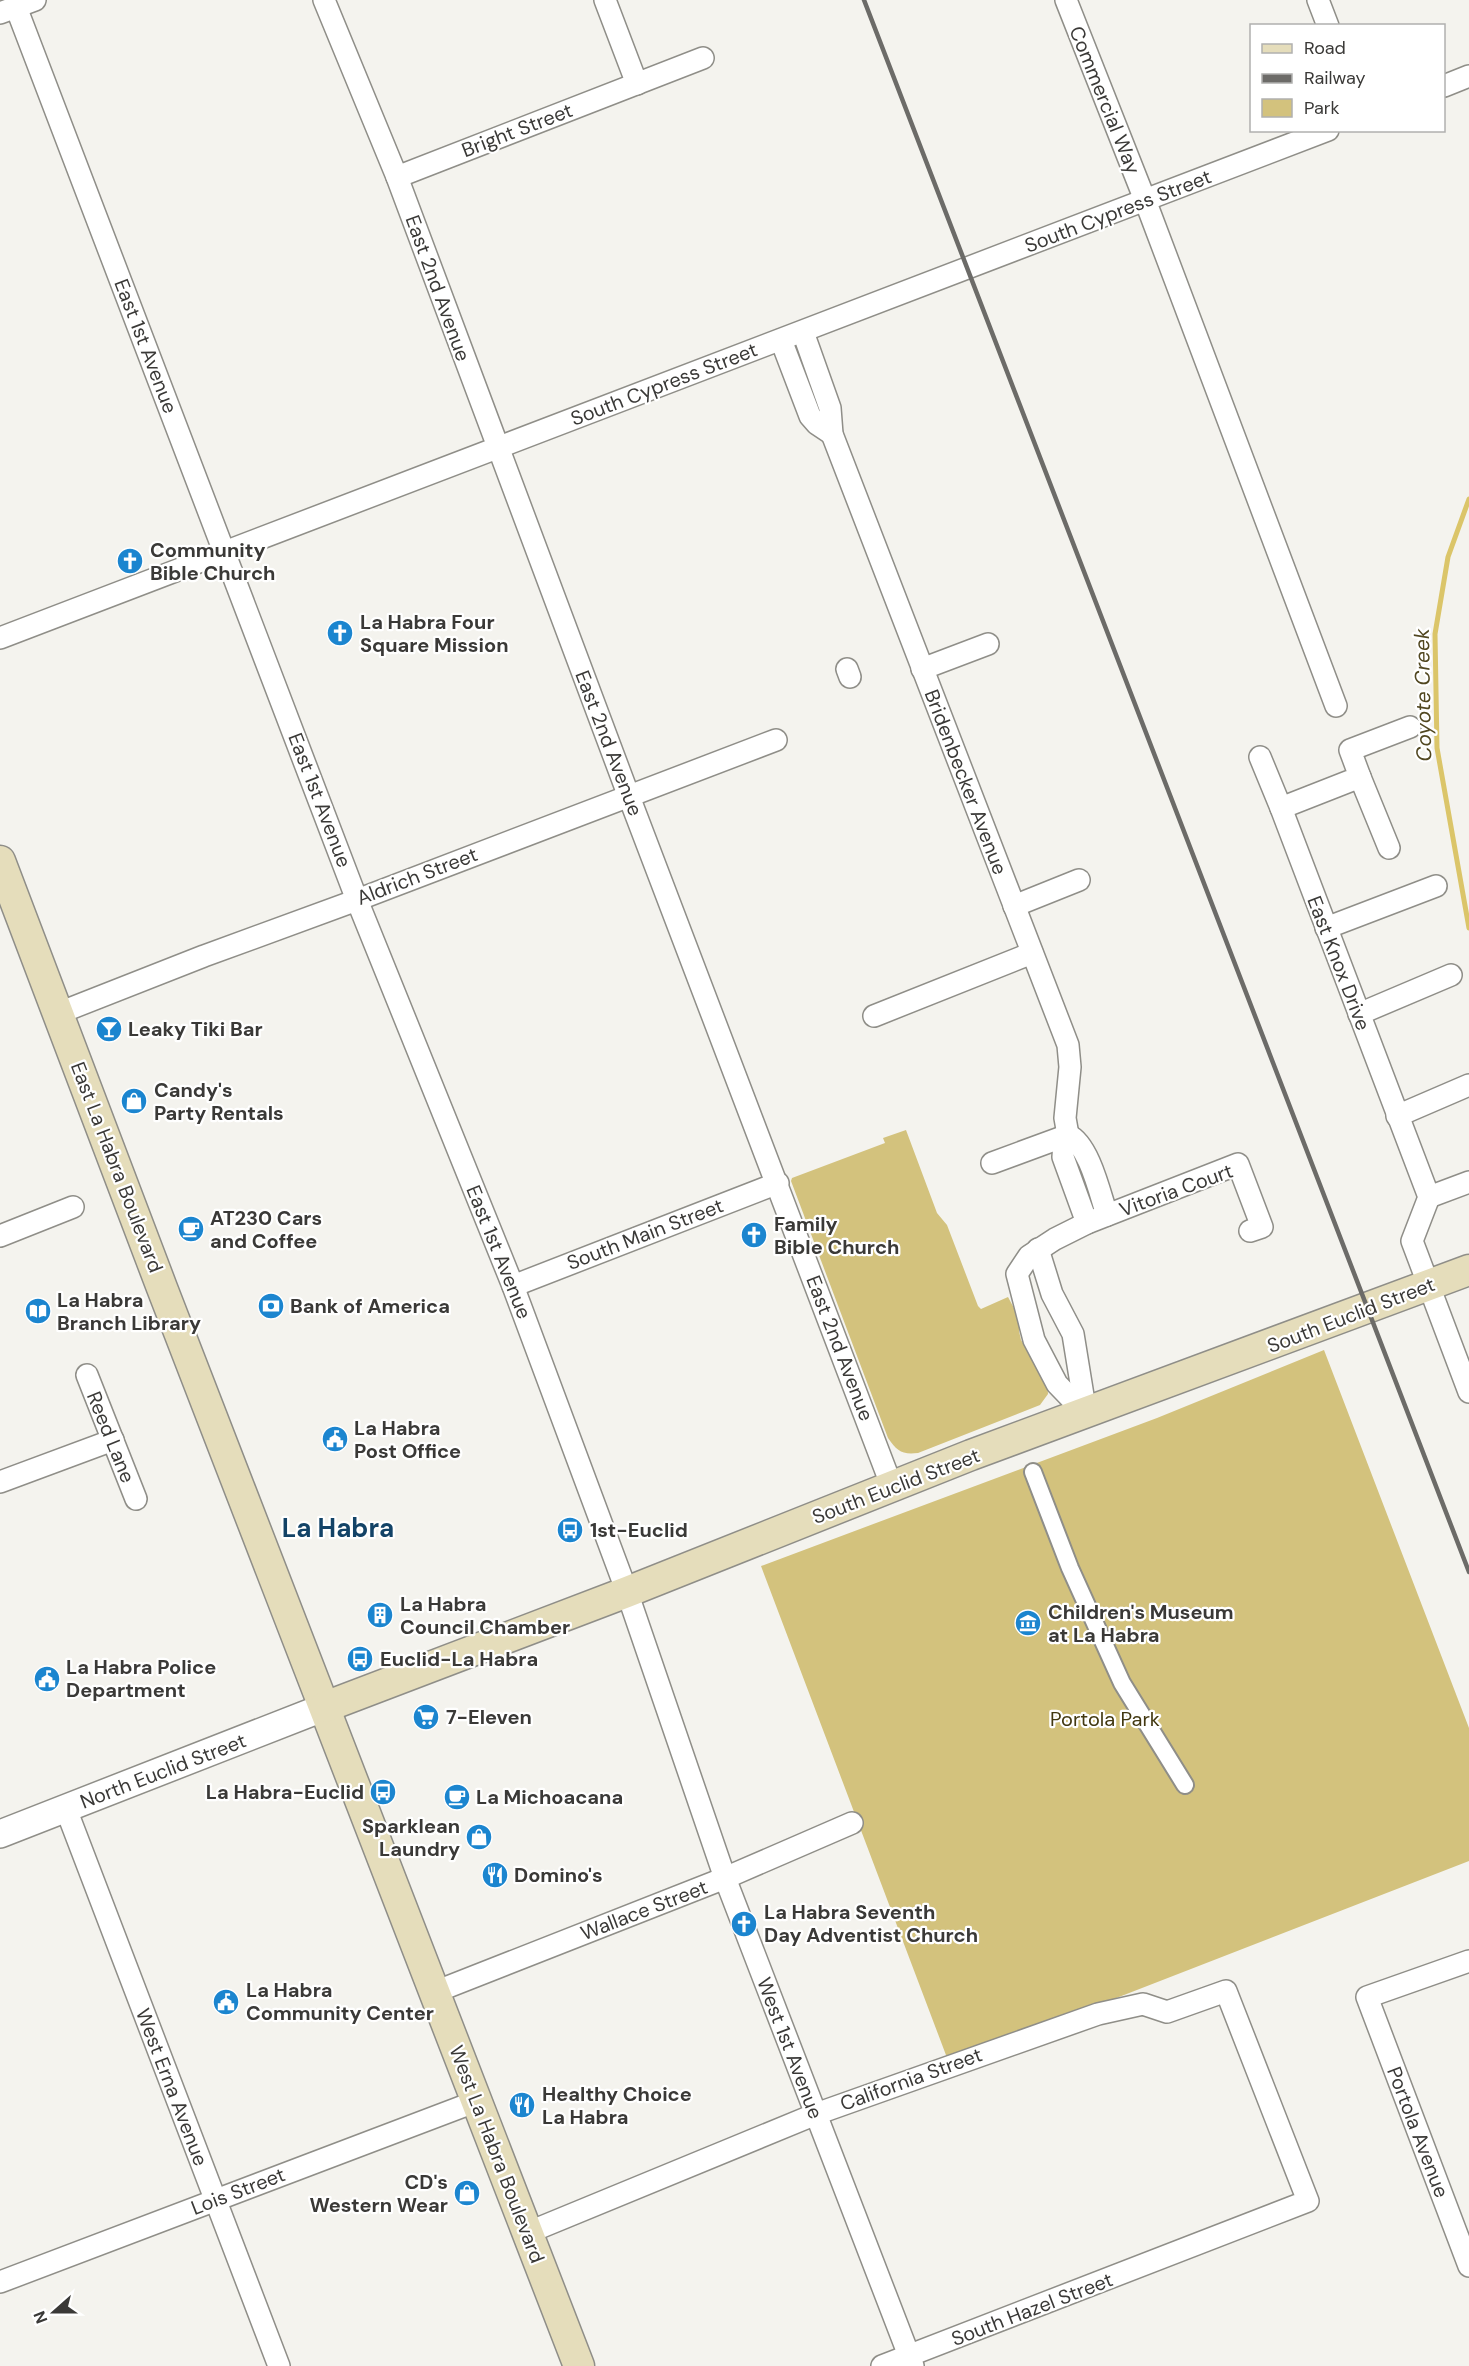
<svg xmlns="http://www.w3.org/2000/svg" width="1469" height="2366" font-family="'DM Sans',sans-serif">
  <rect width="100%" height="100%" fill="#f4f3ee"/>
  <g fill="#d3c27d">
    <path d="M 906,1130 L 937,1213 L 947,1225 L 978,1306 L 981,1309 L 1008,1297 L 1021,1321 L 1019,1331 L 1021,1340 L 1047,1380 L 1048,1394 L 1040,1405 L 918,1453 C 902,1455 897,1451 888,1438 L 791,1181 L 792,1178 L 885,1143 L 883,1138 Z"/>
    <path d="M 1324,1350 L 1469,1728 L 1469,1861 L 949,2063 L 761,1566 L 1157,1418 Z"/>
  </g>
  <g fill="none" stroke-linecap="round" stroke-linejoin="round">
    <path stroke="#dbc569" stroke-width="5" d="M 1469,499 L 1448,557 L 1435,634 L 1437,748 L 1469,928"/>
    <defs>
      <path id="pedestrian" d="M 1033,1472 L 1070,1568 L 1122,1683 L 1185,1785"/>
      <g id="minor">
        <path d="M 324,0 L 397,177 L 628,794 L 892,1487"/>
        <path d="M 605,0 L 637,84"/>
        <path d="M 1066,0 L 1145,200 L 1336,706"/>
        <path d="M 1318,0 L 1328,26"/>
        <path d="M 16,7 L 357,900 L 513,1286 L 627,1592 L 725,1878 L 913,2366"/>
        <path d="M 0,13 L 35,0"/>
        <path d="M 1444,86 L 1469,76"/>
        <path d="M 397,177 L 703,58"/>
        <path d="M 803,332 L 830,408 L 832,434 L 1068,1045 L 1070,1067 L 1065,1118 L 1068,1135 L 1064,1143 L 1063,1157 L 1087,1223"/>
        <path d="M 781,340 L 810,416 L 817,424 L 832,434"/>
        <path d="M 0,638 L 1328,130"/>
        <path d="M 847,669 L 850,677"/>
        <path d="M 922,669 L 988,644"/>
        <path d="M 1410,727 L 1350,750 L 1360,777 L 1281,808 L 1429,1197 L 1412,1241 L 1469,1392"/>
        <path d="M 1260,757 L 1281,808"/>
        <path d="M 1360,777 L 1389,848"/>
        <path d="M 1014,906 L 1079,880"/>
        <path d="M 1326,928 L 1436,886"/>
        <path d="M 59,1013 L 204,956 L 357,900 L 776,740"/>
        <path d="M 1359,1014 L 1451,975"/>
        <path d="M 874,1016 L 1032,953"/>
        <path d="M 1397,1116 L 1469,1085"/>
        <path d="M 1068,1135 C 1089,1144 1100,1194 1107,1215"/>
        <path d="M 992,1163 L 1068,1135"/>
        <path d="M 1429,1197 L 1469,1182"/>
        <path d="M 0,1236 L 73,1207"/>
        <path d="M 1038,1249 L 1052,1294 L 1073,1334 L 1086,1414"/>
        <path d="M 513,1286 L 778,1183"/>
        <path d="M 87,1375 L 136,1499"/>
        <path d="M 1086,1414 L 1057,1384 L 1034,1340 L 1017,1274 L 1029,1256 L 1055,1239 L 1087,1223 L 1238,1164 L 1262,1227 L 1250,1231"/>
        <path d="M 0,1482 L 113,1440"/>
        <path d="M 66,1809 L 279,2366"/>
        <path d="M 1469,1961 L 1367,1997 L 1469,2266"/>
        <path d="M 435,1992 L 725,1878 L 852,1823"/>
        <path d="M 527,2233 L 816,2114 L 1098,2014 L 1143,2004 L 1167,2012 L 1226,1991 L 1308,2201 L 882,2366"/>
        <path d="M 0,2282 L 477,2101"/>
      </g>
      <path id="tertiary" d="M 0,1834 L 325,1707"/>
      <g id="secondary">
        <path d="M 0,861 L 162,1288 L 579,2366"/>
        <path d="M 325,1707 L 627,1592 L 971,1455 L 1469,1270"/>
      </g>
    </defs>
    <use href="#pedestrian" stroke="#8f8e88" stroke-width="20"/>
    <use href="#minor" stroke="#8f8e88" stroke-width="24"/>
    <use href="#tertiary" stroke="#8f8e88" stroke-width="30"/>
    <use href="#secondary" stroke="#8f8e88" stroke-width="33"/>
    <use href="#pedestrian" stroke="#fff" stroke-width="16"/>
    <use href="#minor" stroke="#fff" stroke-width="21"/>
    <use href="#tertiary" stroke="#fff" stroke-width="27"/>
    <use href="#secondary" stroke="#e5ddbb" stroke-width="30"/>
    <path stroke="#6c6b68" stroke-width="4.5" d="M 864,0 L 1469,1572"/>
  </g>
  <defs>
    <symbol id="church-disc" viewBox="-11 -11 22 22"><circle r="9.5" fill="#1b85cf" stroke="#fff"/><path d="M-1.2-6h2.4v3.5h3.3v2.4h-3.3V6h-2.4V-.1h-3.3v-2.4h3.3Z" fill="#fff"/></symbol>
    <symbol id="bar-disc" viewBox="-11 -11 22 22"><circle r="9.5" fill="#1b85cf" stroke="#fff"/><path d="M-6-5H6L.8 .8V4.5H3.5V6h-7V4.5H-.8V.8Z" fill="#fff"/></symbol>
    <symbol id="shop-disc" viewBox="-11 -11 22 22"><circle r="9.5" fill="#1b85cf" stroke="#fff"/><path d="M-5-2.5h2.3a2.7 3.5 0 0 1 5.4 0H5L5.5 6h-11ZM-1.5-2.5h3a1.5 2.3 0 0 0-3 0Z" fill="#fff"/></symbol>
    <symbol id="cafe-disc" viewBox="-11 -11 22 22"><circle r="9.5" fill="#1b85cf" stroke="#fff"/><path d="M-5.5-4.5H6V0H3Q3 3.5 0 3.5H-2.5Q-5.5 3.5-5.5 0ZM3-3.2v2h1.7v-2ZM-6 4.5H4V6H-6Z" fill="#fff"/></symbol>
    <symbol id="bank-disc" viewBox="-11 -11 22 22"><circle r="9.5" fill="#1b85cf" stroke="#fff"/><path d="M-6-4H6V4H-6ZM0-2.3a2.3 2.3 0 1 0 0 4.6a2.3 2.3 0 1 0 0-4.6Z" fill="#fff"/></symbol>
    <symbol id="library-disc" viewBox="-11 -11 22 22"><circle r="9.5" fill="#1b85cf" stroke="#fff"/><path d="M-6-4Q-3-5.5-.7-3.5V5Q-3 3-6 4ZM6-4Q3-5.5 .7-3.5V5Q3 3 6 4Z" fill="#fff"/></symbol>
    <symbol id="civic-disc" viewBox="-11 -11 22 22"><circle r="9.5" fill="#1b85cf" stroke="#fff"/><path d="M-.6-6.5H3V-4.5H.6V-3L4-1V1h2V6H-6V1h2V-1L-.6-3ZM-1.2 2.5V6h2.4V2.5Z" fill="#fff"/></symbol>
    <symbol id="bus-disc" viewBox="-11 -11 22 22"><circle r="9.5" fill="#1b85cf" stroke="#fff"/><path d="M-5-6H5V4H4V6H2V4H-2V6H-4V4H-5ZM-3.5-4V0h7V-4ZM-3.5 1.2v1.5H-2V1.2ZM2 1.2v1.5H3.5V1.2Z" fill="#fff"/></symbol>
    <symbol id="building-disc" viewBox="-11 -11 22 22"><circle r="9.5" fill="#1b85cf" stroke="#fff"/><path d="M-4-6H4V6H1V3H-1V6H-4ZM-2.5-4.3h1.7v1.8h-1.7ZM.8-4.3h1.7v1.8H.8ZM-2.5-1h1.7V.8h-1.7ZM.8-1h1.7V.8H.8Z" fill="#fff"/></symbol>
    <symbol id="museum-disc" viewBox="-11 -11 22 22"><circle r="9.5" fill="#1b85cf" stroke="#fff"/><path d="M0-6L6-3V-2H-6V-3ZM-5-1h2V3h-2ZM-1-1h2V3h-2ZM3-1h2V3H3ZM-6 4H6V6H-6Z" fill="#fff"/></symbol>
    <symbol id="supermarket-disc" viewBox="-11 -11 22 22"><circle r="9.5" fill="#1b85cf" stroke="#fff"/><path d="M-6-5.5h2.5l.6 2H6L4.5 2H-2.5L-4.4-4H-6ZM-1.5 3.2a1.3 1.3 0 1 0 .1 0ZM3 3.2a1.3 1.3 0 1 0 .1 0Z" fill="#fff"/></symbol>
    <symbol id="restaurant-disc" viewBox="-11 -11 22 22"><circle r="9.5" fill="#1b85cf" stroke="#fff"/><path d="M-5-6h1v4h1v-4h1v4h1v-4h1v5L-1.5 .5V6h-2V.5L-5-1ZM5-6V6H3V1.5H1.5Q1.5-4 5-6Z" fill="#fff"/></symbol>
  </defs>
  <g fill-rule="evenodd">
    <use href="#church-disc" x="115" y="546" width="30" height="30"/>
    <use href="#church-disc" x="325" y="618" width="30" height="30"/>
    <use href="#bar-disc" x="94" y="1014" width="30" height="30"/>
    <use href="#shop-disc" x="119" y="1086" width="30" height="30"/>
    <use href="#cafe-disc" x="176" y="1214" width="30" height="30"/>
    <use href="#church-disc" x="739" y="1220" width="30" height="30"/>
    <use href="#bank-disc" x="256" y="1291" width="30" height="30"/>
    <use href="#library-disc" x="23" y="1296" width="30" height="30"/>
    <use href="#civic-disc" x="320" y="1424" width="30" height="30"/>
    <use href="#bus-disc" x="555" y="1515" width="30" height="30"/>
    <use href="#building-disc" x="365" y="1600" width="30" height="30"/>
    <use href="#museum-disc" x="1013" y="1608" width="30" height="30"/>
    <use href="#bus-disc" x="345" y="1644" width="30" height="30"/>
    <use href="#civic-disc" x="32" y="1664" width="30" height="30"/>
    <use href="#supermarket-disc" x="411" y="1702" width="30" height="30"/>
    <use href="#bus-disc" x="368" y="1777" width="30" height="30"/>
    <use href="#cafe-disc" x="442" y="1782" width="30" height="30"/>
    <use href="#shop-disc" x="464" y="1822" width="30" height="30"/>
    <use href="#restaurant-disc" x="480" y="1860" width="30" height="30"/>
    <use href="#church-disc" x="729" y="1909" width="30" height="30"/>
    <use href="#civic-disc" x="211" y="1987" width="30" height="30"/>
    <use href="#restaurant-disc" x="507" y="2090" width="30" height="30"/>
    <use href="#shop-disc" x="452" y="2178" width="30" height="30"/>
  </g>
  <g text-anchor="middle" stroke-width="4.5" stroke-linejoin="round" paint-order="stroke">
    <g font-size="20" fill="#3a3937" stroke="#fff">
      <text transform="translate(1105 100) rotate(68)" y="7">Commercial Way</text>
      <text transform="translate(517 130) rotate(-21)" y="7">Bright Street</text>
      <text transform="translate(1118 211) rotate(-21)" y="7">South Cypress Street</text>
      <text transform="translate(438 288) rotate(70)" y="7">East 2nd Avenue</text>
      <text transform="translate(146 346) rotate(69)" y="7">East 1st Avenue</text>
      <text transform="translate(664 384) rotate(-21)" y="7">South Cypress Street</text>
      <text transform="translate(609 743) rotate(69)" y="7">East 2nd Avenue</text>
      <text transform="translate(966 782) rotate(69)" y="7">Bridenbecker Avenue</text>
      <text transform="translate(320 800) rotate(69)" y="7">East 1st Avenue</text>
      <text transform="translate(417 876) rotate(-21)" y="7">Aldrich Street</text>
      <text transform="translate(1339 963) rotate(69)" y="7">East Knox Drive</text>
      <text transform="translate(117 1167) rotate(69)" y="7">East La Habra Boulevard</text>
      <text transform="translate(1176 1190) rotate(-20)" y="7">Vitoria Court</text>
      <text transform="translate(645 1234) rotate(-21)" y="7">South Main Street</text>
      <text transform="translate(499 1252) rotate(68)" y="7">East 1st Avenue</text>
      <text transform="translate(1351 1315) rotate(-21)" y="7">South Euclid Street</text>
      <text transform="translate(840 1348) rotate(69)" y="7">East 2nd Avenue</text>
      <text transform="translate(111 1437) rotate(68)" y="7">Reed Lane</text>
      <text transform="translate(896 1486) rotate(-21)" y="7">South Euclid Street</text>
      <text transform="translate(163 1771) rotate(-21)" y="7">North Euclid Street</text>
      <text transform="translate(644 1910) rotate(-21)" y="7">Wallace Street</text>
      <text transform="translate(790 2048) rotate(69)" y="7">West 1st Avenue</text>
      <text transform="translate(911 2079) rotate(-20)" y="7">California Street</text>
      <text transform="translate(172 2087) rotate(69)" y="7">West Erna Avenue</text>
      <text transform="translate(1418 2132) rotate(69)" y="7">Portola Avenue</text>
      <text transform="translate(497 2154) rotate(69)" y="7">West La Habra Boulevard</text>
      <text transform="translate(238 2191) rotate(-21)" y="7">Lois Street</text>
      <text transform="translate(1032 2309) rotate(-21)" y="7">South Hazel Street</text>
    </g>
    <g font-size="20" font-weight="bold" fill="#3a3937" stroke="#fff" text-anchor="start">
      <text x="150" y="557">Community<tspan x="150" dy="23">Bible Church</tspan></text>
      <text x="360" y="629">La Habra Four<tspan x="360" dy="23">Square Mission</tspan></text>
      <text x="128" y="1036">Leaky Tiki Bar</text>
      <text x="154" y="1097">Candy's<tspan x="154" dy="23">Party Rentals</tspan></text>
      <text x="210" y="1225">AT230 Cars<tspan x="210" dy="23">and Coffee</tspan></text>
      <text x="774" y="1231">Family<tspan x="774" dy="23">Bible Church</tspan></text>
      <text x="57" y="1307">La Habra<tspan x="57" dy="23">Branch Library</tspan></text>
      <text x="290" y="1313">Bank of America</text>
      <text x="354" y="1435">La Habra<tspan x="354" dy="23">Post Office</tspan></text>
      <text x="590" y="1537">1st-Euclid</text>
      <text x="400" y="1611">La Habra<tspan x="400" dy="23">Council Chamber</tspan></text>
      <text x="1048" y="1619">Children's Museum<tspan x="1048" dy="23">at La Habra</tspan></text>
      <text x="380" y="1666">Euclid-La Habra</text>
      <text x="66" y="1674">La Habra Police<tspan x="66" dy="23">Department</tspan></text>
      <text x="446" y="1724">7-Eleven</text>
      <text x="364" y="1799" text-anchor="end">La Habra-Euclid</text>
      <text x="476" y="1804">La Michoacana</text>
      <text x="460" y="1833" text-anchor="end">Sparklean<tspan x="460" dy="23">Laundry</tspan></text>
      <text x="514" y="1882">Domino's</text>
      <text x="764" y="1919">La Habra Seventh<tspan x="764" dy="23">Day Adventist Church</tspan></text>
      <text x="246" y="1997">La Habra<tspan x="246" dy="23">Community Center</tspan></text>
      <text x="542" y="2101">Healthy Choice<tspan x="542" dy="23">La Habra</tspan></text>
      <text x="448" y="2189" text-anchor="end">CD's<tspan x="448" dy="23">Western Wear</tspan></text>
    </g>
    <g font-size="20" fill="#423810" stroke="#fff">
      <text x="1105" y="1726">Portola Park</text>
    </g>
    <g font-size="21" font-style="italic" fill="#514720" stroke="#fff">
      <text transform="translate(1423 695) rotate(-91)" y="7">Coyote Creek</text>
    </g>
    <g font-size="26" font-weight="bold" fill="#134367" stroke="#fff">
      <text x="338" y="1537">La Habra</text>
    </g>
  </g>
  <rect x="1250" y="24" width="195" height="108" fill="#ffffff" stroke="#b0b0af" stroke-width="1.5"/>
  <rect x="1262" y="44" width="30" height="9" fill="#e5ddbb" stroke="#b0b0af" stroke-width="1.5"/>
  <text x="1304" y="54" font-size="18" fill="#3a3937">Road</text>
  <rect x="1262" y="74" width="30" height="9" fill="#6c6b68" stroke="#b0b0af" stroke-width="1.5"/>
  <text x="1304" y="84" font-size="18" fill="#3a3937">Railway</text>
  <rect x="1262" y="99" width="30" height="18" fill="#d3c27d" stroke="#b0b0af" stroke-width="1.5"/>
  <text x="1304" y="114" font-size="18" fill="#3a3937">Park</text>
  <g transform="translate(54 2312) rotate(249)" stroke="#ffffff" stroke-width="4.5" paint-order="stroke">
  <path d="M0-4.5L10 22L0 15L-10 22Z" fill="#3a3937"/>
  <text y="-9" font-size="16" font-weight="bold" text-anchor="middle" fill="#3a3937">N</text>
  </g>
</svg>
